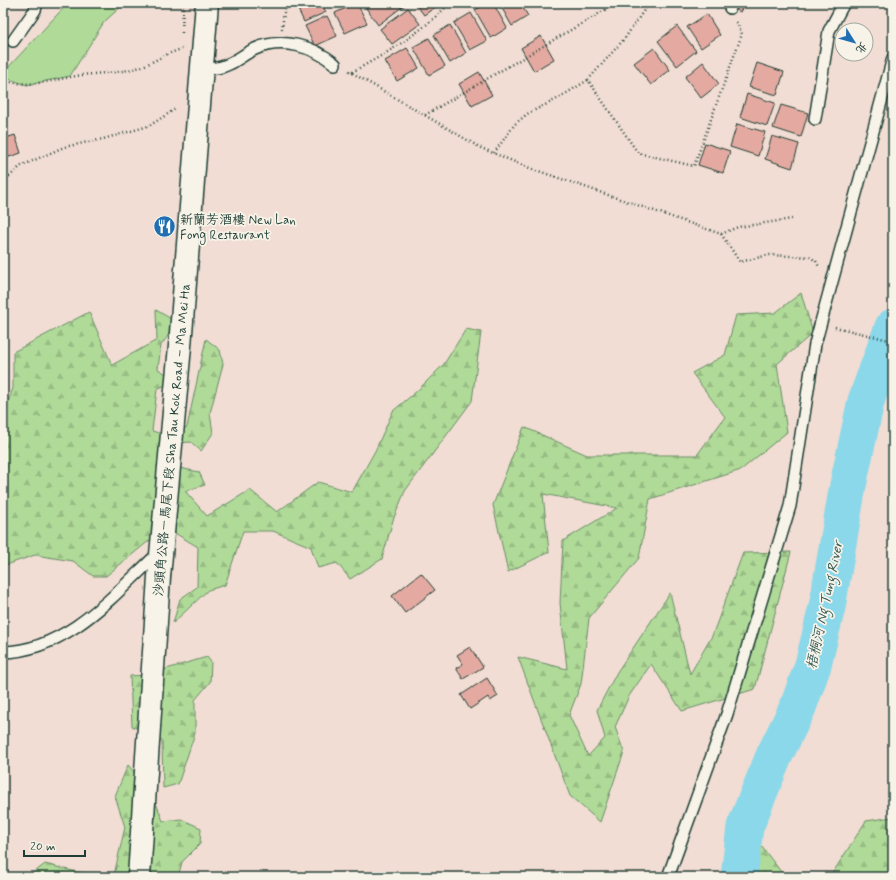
<svg xmlns="http://www.w3.org/2000/svg" width="896" height="880" font-family="Mynerve,'LXGW WenKai TC',sans-serif">
  <defs>
    <pattern id="forest-firs" width="22" height="20" patternUnits="userSpaceOnUse"><rect width="22" height="20" fill="#b0da98"/><path d="M5 1l3.5 6h-7zM16 11l3.5 6h-7z" fill="#97bc84"/></pattern>
  </defs>
  <rect width="100%" height="100%" fill="#f1ddd3"/>
  <filter id="ink" filterUnits="userSpaceOnUse"><feTurbulence type="fractalNoise" baseFrequency=".025" numOctaves="2"/><feDisplacementMap in="SourceGraphic" scale="8" xChannelSelector="R" yChannelSelector="G"/><feConvolveMatrix kernelMatrix="1 2 1 2 8 2 1 2 1" color-interpolation-filters="sRGB"/></filter>
  <g filter="url(#ink)">
    <path fill="#b0da98" stroke="#688c66" d="M 68,3 L 125,3 L 104,22 L 70,76 L 27,85 L 3,77 L 3,73 Z"/>
    <g fill="url(#forest-firs)" stroke="#688c66">
      <path d="M 801,293 L 813,333 L 777,364 L 787,432 L 741,470 L 650,499 L 639,558 L 589,618 L 581,684 L 569,715 L 588,756 L 605,738 L 597,710 L 617,672 L 670,593 L 690,674 L 712,636 L 743,553 L 791,552 L 755,689 L 682,711 L 651,664 L 629,696 L 615,727 L 624,752 L 600,822 L 570,796 L 518,657 L 567,669 L 560,603 L 563,541 L 617,508 L 543,494 L 549,552 L 508,572 L 493,505 L 524,427 L 587,455 L 697,455 L 725,417 L 692,373 L 725,355 L 736,315 L 775,313 Z"/>
      <path d="M 156,310 L 178,323 L 161,345 L 158,369 L 176,380 L 157,389 L 152,431 L 166,435 L 187,427 L 206,339 L 220,350 L 223,364 L 210,413 L 213,433 L 201,451 L 191,442 L 162,444 L 160,464 L 199,472 L 205,485 L 185,491 L 207,516 L 250,490 L 277,512 L 318,482 L 352,492 L 375,451 L 393,411 L 417,391 L 444,364 L 466,329 L 481,332 L 472,401 L 405,491 L 393,520 L 382,559 L 350,579 L 337,563 L 318,568 L 311,547 L 273,531 L 243,531 L 225,585 L 208,590 L 173,623 L 180,599 L 197,587 L 198,547 L 163,526 L 157,544 L 150,540 L 106,576 L 93,576 L 73,561 L 35,555 L 3,566 L 3,416 L 13,388 L 13,352 L 89,312 L 112,365 L 157,340 Z"/>
      <path d="M 207,657 L 211,662 L 210,682 L 195,700 L 195,733 L 178,784 L 163,788 L 162,740 L 132,726 L 130,676 L 146,675 Z"/>
      <path d="M 128,765 L 152,793 L 163,821 L 181,819 L 201,828 L 200,844 L 182,862 L 178,877 L 28,877 L 45,864 L 77,872 L 114,875 L 125,827 L 115,796 Z"/>
      <path d="M 893,817 L 893,877 L 830,877 L 866,821 Z"/>
      <path d="M 761,846 L 785,877 L 745,877 Z"/>
    </g>
    <g fill="none" stroke-linecap="round" stroke-linejoin="round">
      <path stroke="#8bd8ea" stroke-width="37" d="M 739,877 L 745,827 L 774,756 L 798,707 L 813,665 L 827,607 L 848,485 L 866,401 L 893,327"/>
    </g>
    <g fill="#e4aaa1" stroke="#1f3d34">
      <path d="M 295,3 L 321,3 L 326,12 L 304,22 Z"/>
      <path d="M 331,3 L 344,3 L 333,8 Z"/>
      <path d="M 357,3 L 367,23 L 345,33 L 335,13 Z"/>
      <path d="M 373,3 L 405,3 L 406,4 L 378,25 L 366,8 Z"/>
      <path d="M 415,3 L 441,3 L 424,15 Z"/>
      <path d="M 488,3 L 493,3 L 507,28 L 491,38 L 475,10 Z"/>
      <path d="M 499,3 L 520,3 L 528,16 L 512,26 Z"/>
      <path d="M 725,3 L 745,3 L 740,12 Z"/>
      <path d="M 408,8 L 420,24 L 392,44 L 380,29 Z"/>
      <path d="M 471,13 L 487,41 L 470,50 L 454,23 Z"/>
      <path d="M 707,14 L 720,35 L 701,48 L 687,27 Z"/>
      <path d="M 327,16 L 337,36 L 315,46 L 305,26 Z"/>
      <path d="M 450,25 L 466,53 L 450,63 L 434,35 Z"/>
      <path d="M 677,26 L 696,51 L 677,66 L 658,41 Z"/>
      <path d="M 541,36 L 554,59 L 534,71 L 521,48 Z"/>
      <path d="M 429,38 L 445,66 L 429,75 L 413,47 Z"/>
      <path d="M 407,48 L 419,68 L 397,81 L 385,61 Z"/>
      <path d="M 654,48 L 670,70 L 651,85 L 634,63 Z"/>
      <path d="M 703,62 L 719,84 L 701,98 L 685,77 Z"/>
      <path d="M 757,63 L 784,72 L 777,95 L 749,87 Z"/>
      <path d="M 479,72 L 492,95 L 472,106 L 459,84 Z"/>
      <path d="M 747,94 L 775,103 L 767,126 L 740,117 Z"/>
      <path d="M 781,105 L 808,113 L 801,137 L 773,128 Z"/>
      <path d="M 737,124 L 765,132 L 758,156 L 730,147 Z"/>
      <path d="M 15,135 L 21,153 L 3,159 L 3,139 Z"/>
      <path d="M 772,136 L 799,144 L 792,168 L 765,159 Z"/>
      <path d="M 705,143 L 730,151 L 723,173 L 698,165 Z"/>
      <path d="M 421,573 L 435,590 L 405,613 L 392,596 Z"/>
      <path d="M 470,647 L 483,667 L 463,679 L 456,668 L 463,664 L 457,655 Z"/>
      <path d="M 487,678 L 498,696 L 490,701 L 488,697 L 470,709 L 461,695 Z"/>
    </g>
    <g fill="none" stroke-linecap="round" stroke-linejoin="round">
      <defs>
        <g id="service">
          <path d="M 730,8 L 732,3"/>
          <path d="M 13,41 L 35,10 L 37,3"/>
          <path d="M 201,67 C 206,68 212,69 216,68 C 230,67 243,54 255,49 C 282,37 313,46 335,64"/>
          <path d="M 815,119 L 829,31 L 844,3"/>
          <path d="M 3,652 C 68,651 116,592 160,552"/>
          <path d="M 668,877 L 727,714 L 790,506 L 815,344 L 893,58"/>
        </g>
        <path id="secondary" d="M 139,877 L 159,577 L 180,346 L 207,3"/>
      </defs>
      <use href="#service" stroke="#1f3d34" stroke-width="14"/>
      <use href="#secondary" stroke="#1f3d34" stroke-width="25"/>
      <g stroke="#1f3d34" stroke-width="2.5" stroke-dasharray="1 3" stroke-linecap="butt">
        <path d="M 282,29 L 284,13 L 288,3"/>
        <path d="M 182,33 L 183,3"/>
        <path d="M 349,71 L 481,148 L 527,167 L 721,234 L 738,227 L 792,219"/>
        <path d="M 352,72 C 388,53 422,32 450,3"/>
        <path d="M 3,80 C 31,89 55,79 82,75 C 101,73 118,73 137,68 C 153,63 164,54 182,49"/>
        <path d="M 588,80 L 625,38 L 649,3"/>
        <path d="M 425,115 L 617,3"/>
        <path d="M 494,153 L 515,124 L 527,114 L 557,99 L 588,80 L 638,153 L 694,166 L 742,34 L 736,21"/>
        <path d="M 3,182 L 21,166 L 64,147 L 103,139 L 149,126 L 177,108"/>
        <path d="M 721,234 L 740,262 L 769,255 L 810,257 L 816,261 L 819,267"/>
        <path d="M 835,327 L 893,341"/>
      </g>
      <use href="#service" stroke="#f7f3e8" stroke-width="11"/>
      <use href="#secondary" stroke="#f7f3e8" stroke-width="22"/>
    </g>
  </g>
  <defs>
    <symbol id="restaurant-disc" viewBox="-11 -11 22 22"><circle r="9.5" fill="#1f6fb2" stroke="#f7f3e8"/><path d="M-5-6h1v4h1v-4h1v4h1v-4h1v5L-1.5 .5V6h-2V.5L-5-1ZM5-6V6H3V1.5H1.5Q1.5-4 5-6Z" fill="#fff"/></symbol>
  </defs>
  <g fill-rule="evenodd">
    <use href="#restaurant-disc" x="152" y="214" width="25" height="25"/>
  </g>
  <g text-anchor="middle" stroke-width="3.5" stroke-linejoin="round" paint-order="stroke">
    <g font-size="13" fill="#1f3d34" stroke="#f7f3e8" text-anchor="start">
      <text x="180" y="224">新蘭芳酒樓 New Lan<tspan x="180" dy="15">Fong Restaurant</tspan></text>
    </g>
    <g font-size="13" fill="#1f3d34" stroke="#f7f3e8">
      <text transform="translate(171 440) rotate(-85)" y="5">沙頭角公路－馬尾下段 Sha Tau Kok Road – Ma Mei Ha</text>
    </g>
    <g font-size="14" font-style="italic" fill="#355c58" stroke="#f7f3e8">
      <text transform="translate(824 605) rotate(-78)" y="5">梧桐河 Ng Tung River</text>
    </g>
  </g>
  <rect width="896" height="880" fill="none" stroke="#f7f3e8" stroke-width="16"/>
  <rect x="8" y="8" width="880" height="864" fill="none" stroke="#1f3d34" stroke-width="1.5" filter="url(#ink)"/>
  <g transform="translate(854 42) rotate(127)"><circle r="19" fill="#f7f3e8" stroke="#a1aaa0"/>
  <path d="M0-3L7 15L0 10L-7 15Z" fill="#1f6fb2"/>
  <text y="-6" font-size="11" font-weight="bold" text-anchor="middle" fill="#1f3d34">北</text>
  </g>
  <path d="M24 850v6h61v-6" fill="none" stroke="#1f3d34" stroke-width="2"/>
  <text x="30" y="850" font-size="12" fill="#1f3d34" stroke="#f7f3e8" stroke-width="3" paint-order="stroke">20 m</text>
</svg>
